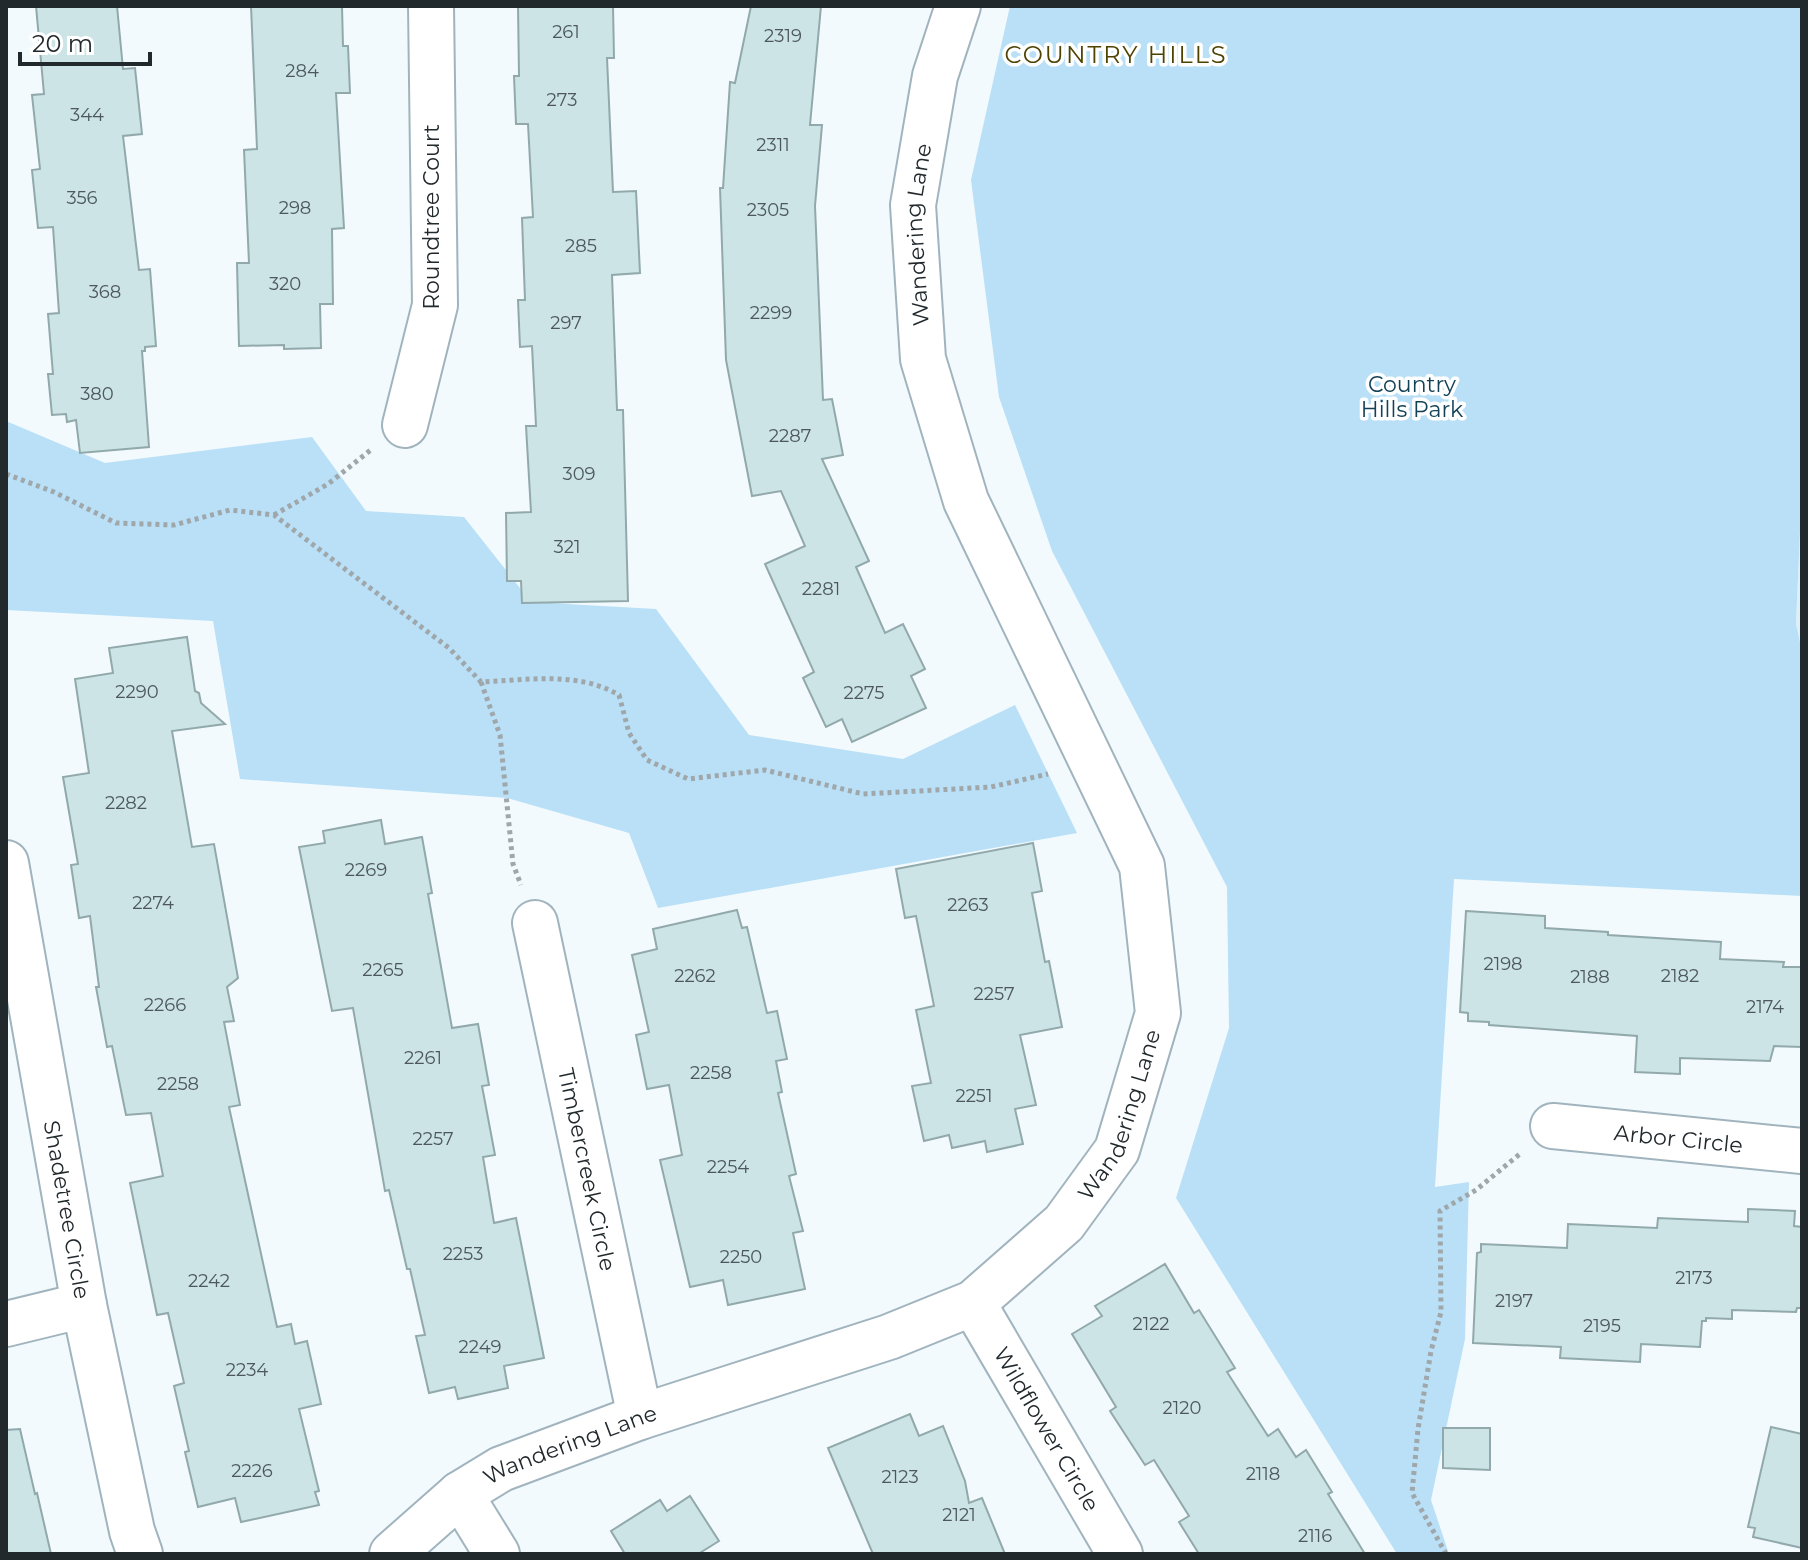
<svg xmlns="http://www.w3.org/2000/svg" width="1808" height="1560" font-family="Montserrat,sans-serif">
  <rect width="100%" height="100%" fill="#f2fafe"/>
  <path fill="#dfeff8" d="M 1802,485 L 1802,650 L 1796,624 Z"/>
  <g fill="#b9e0f6">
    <path d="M 1010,6 L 1802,6 L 1802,485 L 1796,624 L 1802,651 L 1802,896 L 1454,879 L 1435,1187 L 1469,1182 L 1465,1339 L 1431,1500 L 1449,1554 L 1397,1554 L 1176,1198 L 1229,1028 L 1227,887 L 1052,551 L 999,397 L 971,180 Z"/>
    <path d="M 6,421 L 105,463 L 312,437 L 366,511 L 464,517 L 531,602 L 656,609 L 749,735 L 903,759 L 1015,705 L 1077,833 L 658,908 L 629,833 L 507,798 L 240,779 L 213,621 L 6,610 Z"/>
  </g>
  <g fill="#cde4e7" stroke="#92a9ab" stroke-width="2">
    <path d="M 36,6 L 117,6 L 123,69 L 135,68 L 142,134 L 123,136 L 139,270 L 150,269 L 156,346 L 145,347 L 145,351 L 142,351 L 149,447 L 80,453 L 76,420 L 67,422 L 66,414 L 52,415 L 48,374 L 53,374 L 48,314 L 59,313 L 53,227 L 38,228 L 32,170 L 40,169 L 32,95 L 44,94 Z"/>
    <path d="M 251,6 L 342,6 L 343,46 L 348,46 L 350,93 L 336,93 L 344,228 L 332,229 L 333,304 L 320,304 L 321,348 L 284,349 L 284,345 L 239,346 L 237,263 L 249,263 L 244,150 L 257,149 Z"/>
    <path d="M 518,6 L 613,6 L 614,58 L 607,58 L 613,192 L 636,191 L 640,273 L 612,275 L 617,410 L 623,410 L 628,601 L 522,603 L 521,581 L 507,581 L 506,513 L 531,512 L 526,426 L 536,426 L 532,346 L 520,347 L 518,300 L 525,300 L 522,218 L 533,217 L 528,124 L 516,124 L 514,76 L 519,76 Z"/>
    <path d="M 751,6 L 821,6 L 810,125 L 822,125 L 815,206 L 823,400 L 832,399 L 843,455 L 822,459 L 869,561 L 856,567 L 885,633 L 903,624 L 925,669 L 911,676 L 926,708 L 852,742 L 842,719 L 826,727 L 803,678 L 814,672 L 765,564 L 805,546 L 781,491 L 752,496 L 726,360 L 720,188 L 723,188 L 730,82 L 735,83 Z"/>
    <path d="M 187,637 L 195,691 L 199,693 L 201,703 L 225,724 L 172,731 L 192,847 L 214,844 L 238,978 L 227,987 L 234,1021 L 224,1022 L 240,1105 L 229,1107 L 277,1327 L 291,1324 L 295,1344 L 307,1341 L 321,1404 L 299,1409 L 319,1491 L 315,1492 L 319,1505 L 241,1522 L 235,1498 L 198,1507 L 185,1452 L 189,1451 L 174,1386 L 184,1383 L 168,1313 L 157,1315 L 130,1183 L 163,1176 L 151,1113 L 126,1115 L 112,1046 L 107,1047 L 96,987 L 99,987 L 90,916 L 79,918 L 71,865 L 78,864 L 63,777 L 89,773 L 75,679 L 113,673 L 109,648 Z"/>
    <path d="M 381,820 L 385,844 L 422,837 L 432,893 L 428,894 L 452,1028 L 478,1024 L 489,1085 L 482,1086 L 495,1155 L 483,1157 L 494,1223 L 516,1218 L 544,1358 L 504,1366 L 508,1388 L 458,1399 L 455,1387 L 429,1393 L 416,1336 L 425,1335 L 410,1269 L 407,1269 L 389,1190 L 385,1191 L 353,1008 L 332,1011 L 299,847 L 325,843 L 323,831 Z"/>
    <path d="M 1033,843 L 1042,891 L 1032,893 L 1045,962 L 1049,961 L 1062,1027 L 1020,1035 L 1036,1105 L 1015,1109 L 1023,1144 L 987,1152 L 985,1141 L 952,1148 L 949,1135 L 924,1141 L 912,1086 L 931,1083 L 916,1010 L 934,1006 L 916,916 L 905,918 L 896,869 Z"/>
    <path d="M 737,910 L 742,928 L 747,927 L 767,1013 L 777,1011 L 787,1059 L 776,1061 L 782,1092 L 778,1093 L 796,1174 L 789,1176 L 803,1231 L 793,1233 L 805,1289 L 728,1305 L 723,1280 L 690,1287 L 660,1160 L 682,1155 L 669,1085 L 647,1089 L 636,1035 L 649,1032 L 632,955 L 657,949 L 653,929 Z"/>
    <path d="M 1466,911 L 1545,916 L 1545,928 L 1608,932 L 1608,935 L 1721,942 L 1720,959 L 1784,962 L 1783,967 L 1802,967 L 1802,1047 L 1774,1046 L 1770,1061 L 1680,1058 L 1680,1074 L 1635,1072 L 1637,1036 L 1489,1025 L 1489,1022 L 1468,1021 L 1468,1013 L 1460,1012 Z"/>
    <path d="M 1748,1209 L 1795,1211 L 1794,1226 L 1802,1227 L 1802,1308 L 1797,1308 L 1796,1312 L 1732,1310 L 1732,1319 L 1706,1318 L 1706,1321 L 1702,1321 L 1700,1347 L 1641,1344 L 1640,1362 L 1560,1358 L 1561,1347 L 1473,1343 L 1477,1253 L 1481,1252 L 1481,1244 L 1567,1248 L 1568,1224 L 1657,1228 L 1658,1218 L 1748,1222 Z"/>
    <path d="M 1165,1264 L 1194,1313 L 1199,1310 L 1235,1368 L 1227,1372 L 1268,1436 L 1278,1429 L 1296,1457 L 1306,1450 L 1332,1492 L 1328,1494 L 1365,1554 L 1199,1554 L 1179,1522 L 1189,1516 L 1154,1460 L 1145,1465 L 1110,1411 L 1116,1407 L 1072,1334 L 1102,1316 L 1095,1306 Z"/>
    <path d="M 910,1414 L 919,1436 L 943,1426 L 965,1481 L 969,1503 L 982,1498 L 1005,1554 L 873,1554 L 828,1448 Z"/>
    <path d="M 1771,1427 L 1802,1434 L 1802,1548 L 1753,1537 L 1755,1528 L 1748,1527 Z"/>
    <path d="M 1443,1428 L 1490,1428 L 1490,1470 L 1443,1468 Z"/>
    <path d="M 20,1429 L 35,1494 L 37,1493 L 51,1554 L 6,1554 L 6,1430 Z"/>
    <path d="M 690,1496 L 719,1541 L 698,1554 L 625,1554 L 611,1531 L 660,1500 L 667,1511 Z"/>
  </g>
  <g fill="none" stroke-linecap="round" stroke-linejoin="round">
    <defs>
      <g id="minor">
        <path d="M 405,425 L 435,305 L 431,6"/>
        <path id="s1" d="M 6,863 L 84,1305 L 132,1531 L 140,1554"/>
        <path id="s2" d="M 535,923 L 640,1417"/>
        <path id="s3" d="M 1553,1126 L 1802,1151"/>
        <path id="s4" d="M 973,1303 L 1120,1554"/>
        <path d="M 6,1324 L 84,1305"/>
        <path d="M 460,1494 L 497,1554"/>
        <path id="s5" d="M 392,1554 L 460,1494 L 501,1469 L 640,1417 L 889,1337 L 973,1303 L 1064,1223 L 1117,1150 L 1158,1013 L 1142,866 L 966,501 L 923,359 L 913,205 L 935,76 L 958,6"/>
      </g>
    </defs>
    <use href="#minor" stroke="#a1b4be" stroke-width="48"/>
    <g stroke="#9fa7ab" stroke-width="5" stroke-dasharray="4 4" stroke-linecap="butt">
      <path d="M 6,474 L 54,492 L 116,523 L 174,525 L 230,510 L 274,515 L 449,648 L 481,682 C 527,680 578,671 619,695 L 629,733 L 647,760 L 688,779 L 765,770 L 863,794 L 991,787 L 1048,774"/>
      <path d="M 274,515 L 328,484 L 372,449"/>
      <path d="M 481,682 L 500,735 L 513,864 L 521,885"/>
      <path d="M 1446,1554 L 1412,1493 L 1418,1429 L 1431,1351 L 1441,1312 L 1440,1211 L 1476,1190 L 1521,1153"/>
    </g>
    <use href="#minor" stroke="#fff" stroke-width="44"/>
  </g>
  <g text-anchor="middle" stroke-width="7" stroke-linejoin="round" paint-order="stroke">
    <g font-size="18" fill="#4c585c">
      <text x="566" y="38">261</text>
      <text x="783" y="42">2319</text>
      <text x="302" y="77">284</text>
      <text x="562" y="106">273</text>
      <text x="87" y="121">344</text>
      <text x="773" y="151">2311</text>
      <text x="82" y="204">356</text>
      <text x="295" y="214">298</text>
      <text x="768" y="216">2305</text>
      <text x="581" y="252">285</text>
      <text x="285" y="290">320</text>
      <text x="105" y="298">368</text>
      <text x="771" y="319">2299</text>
      <text x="566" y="329">297</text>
      <text x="97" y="400">380</text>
      <text x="790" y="442">2287</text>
      <text x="579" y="480">309</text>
      <text x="567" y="553">321</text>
      <text x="821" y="595">2281</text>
      <text x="137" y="698">2290</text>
      <text x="864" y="699">2275</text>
      <text x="126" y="809">2282</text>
      <text x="366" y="876">2269</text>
      <text x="153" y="909">2274</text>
      <text x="968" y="911">2263</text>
      <text x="1503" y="970">2198</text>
      <text x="383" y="976">2265</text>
      <text x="695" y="982">2262</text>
      <text x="1680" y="982">2182</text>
      <text x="1590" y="983">2188</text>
      <text x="994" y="1000">2257</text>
      <text x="165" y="1011">2266</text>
      <text x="1765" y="1013">2174</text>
      <text x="423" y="1064">2261</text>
      <text x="711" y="1079">2258</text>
      <text x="178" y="1090">2258</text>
      <text x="974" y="1102">2251</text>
      <text x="433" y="1145">2257</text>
      <text x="728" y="1173">2254</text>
      <text x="463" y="1260">2253</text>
      <text x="741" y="1263">2250</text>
      <text x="1694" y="1284">2173</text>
      <text x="209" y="1287">2242</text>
      <text x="1514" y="1307">2197</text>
      <text x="1151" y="1330">2122</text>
      <text x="1602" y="1332">2195</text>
      <text x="480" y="1353">2249</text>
      <text x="247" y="1376">2234</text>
      <text x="1182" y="1414">2120</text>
      <text x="252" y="1477">2226</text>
      <text x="1263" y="1480">2118</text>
      <text x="900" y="1483">2123</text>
      <text x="959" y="1521">2121</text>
      <text x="1315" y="1542">2116</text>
    </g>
    <g font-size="22" fill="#21292d" stroke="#fff">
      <text transform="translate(431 217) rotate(-90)" y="8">Roundtree Court</text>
      <text dy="8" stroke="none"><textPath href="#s5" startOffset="1820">Wandering Lane</textPath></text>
      <text dy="8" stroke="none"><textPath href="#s5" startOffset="884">Wandering Lane</textPath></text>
      <text dy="8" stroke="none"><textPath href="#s3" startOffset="126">Arbor Circle</textPath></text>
      <text dy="8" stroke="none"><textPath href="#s2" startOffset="252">Timbercreek Circle</textPath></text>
      <text dy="8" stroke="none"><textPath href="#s1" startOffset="352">Shadetree Circle</textPath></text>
      <text dy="8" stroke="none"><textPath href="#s4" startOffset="146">Wildflower Circle</textPath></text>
      <text dy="8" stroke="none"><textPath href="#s5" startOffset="212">Wandering Lane</textPath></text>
    </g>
    <g font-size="22" fill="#134157" stroke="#fff">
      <text x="1412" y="392">Country<tspan x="1412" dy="25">Hills Park</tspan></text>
    </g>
    <g font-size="24" letter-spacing="2" fill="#4d4200" stroke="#fff">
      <text x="1116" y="63">COUNTRY HILLS</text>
    </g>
  </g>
  <rect width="1808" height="1560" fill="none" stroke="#21292d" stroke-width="16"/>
  <path d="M20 52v12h130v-12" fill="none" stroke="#21292d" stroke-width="4"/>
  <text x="32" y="52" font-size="24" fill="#21292d" stroke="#ffffff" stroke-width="6" paint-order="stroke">20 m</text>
</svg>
